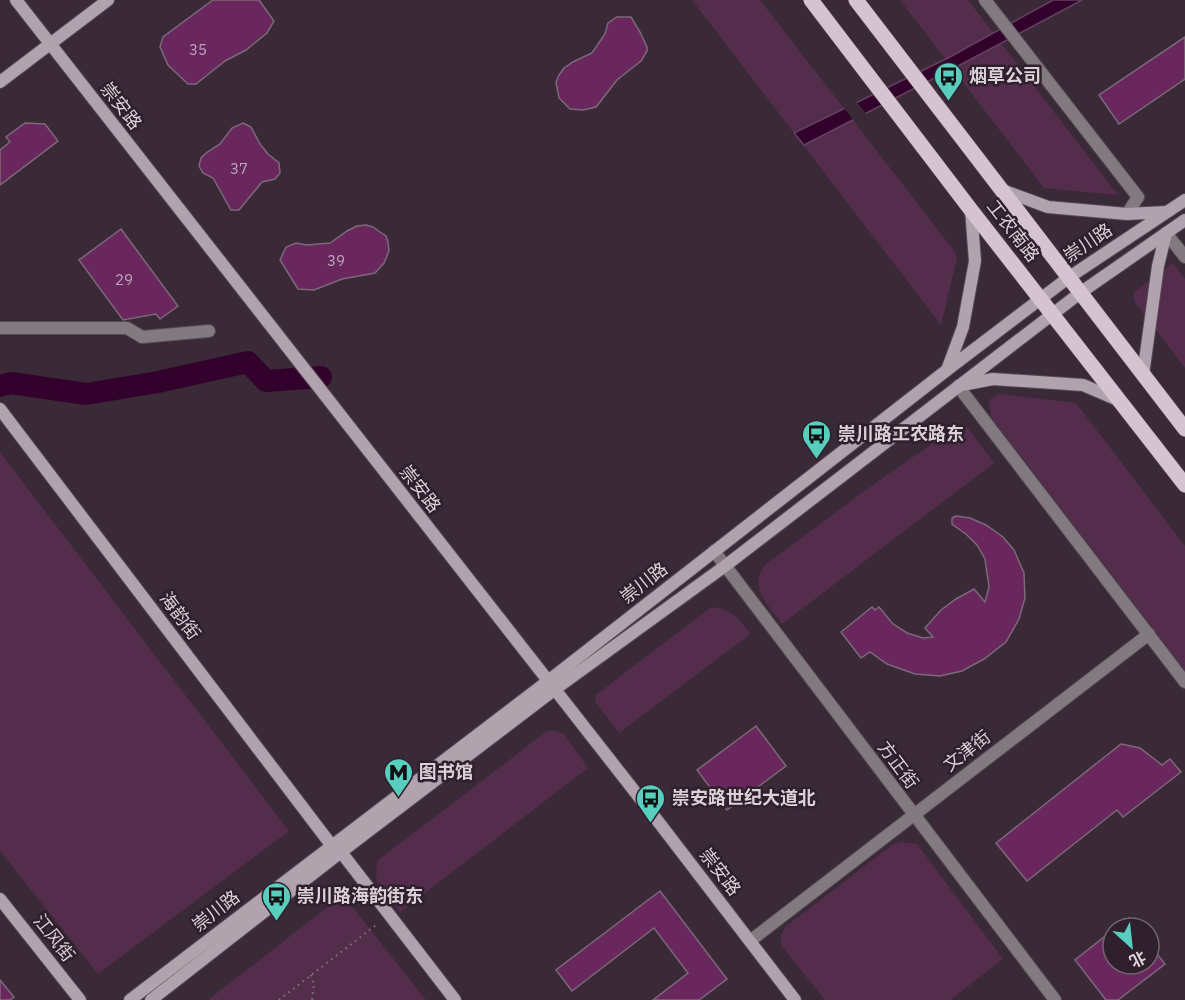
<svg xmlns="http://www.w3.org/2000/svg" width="1185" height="1000" font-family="'IBM Plex Sans','Noto Sans SC',sans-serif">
  <rect width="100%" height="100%" fill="#3a2a37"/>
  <g fill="#542d4d">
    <path d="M 692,0 L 760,0 L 955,252 L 957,258 L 941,325 Z"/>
    <path d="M 900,0 L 968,0 L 1118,195 L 1044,188 Z"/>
    <path d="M 1173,263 L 1185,279 L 1185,368 L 1134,301 L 1134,292 Z"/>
    <path d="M 999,394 L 1076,403 L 1185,546 L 1185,670 L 991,417 L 989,400 Z"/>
    <path d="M 960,425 L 968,428 L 994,463 L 782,624 C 767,603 747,586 767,563 L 888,474 Z"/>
    <path d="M 0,452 L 289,831 L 98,974 L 0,851 Z"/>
    <path d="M 711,607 C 731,609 739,618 750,634 L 619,733 L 595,701 L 596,695 Z"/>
    <path d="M 552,730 L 564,734 L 588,768 L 400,912 L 377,881 L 376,875 L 377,861 L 546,732 Z"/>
    <path d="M 902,842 L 917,844 L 1003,959 L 950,1000 L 825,1000 L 781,945 L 781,935 L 785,927 L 892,845 Z"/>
    <path d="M 343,895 L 426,1000 L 208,1000 Z"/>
  </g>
  <path fill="#33022c" stroke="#654060" stroke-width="1.5" d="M 1053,0 L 1082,0 L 958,66 L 804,145 L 794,133 L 948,58 Z"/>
  <path fill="#3a2a37" d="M 855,100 L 867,115 L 855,122 L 843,107 Z"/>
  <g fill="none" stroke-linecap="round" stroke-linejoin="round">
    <path stroke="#33022c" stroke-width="22" d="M 0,386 L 11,383 L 86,394 L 158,382 L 248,362 L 266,381 L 321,377"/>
  </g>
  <g fill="#69275e" stroke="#7c6978" stroke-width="1.5">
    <path d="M 213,0 L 259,0 L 274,21 L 267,33 L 246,50 L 225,61 L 196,84 L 188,84 L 168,65 L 160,47 L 163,37 Z"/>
    <path d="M 617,17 L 631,17 L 640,32 L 647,47 L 647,51 L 641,61 L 617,80 L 596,107 L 583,110 L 570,109 L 559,98 L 556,82 L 559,75 L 564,68 L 573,62 L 592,53 L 605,34 L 608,23 Z"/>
    <path d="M 1185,37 L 1185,79 L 1119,124 L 1099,95 Z"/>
    <path d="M 25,123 L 45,124 L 58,141 L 0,185 L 0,150 L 10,142 L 6,137 Z"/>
    <path d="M 243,123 L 251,127 L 260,144 L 268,154 L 279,163 L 280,173 L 275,179 L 262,182 L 239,210 L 231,210 L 213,178 L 203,173 L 199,166 L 201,158 L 206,153 L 220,144 L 232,128 Z"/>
    <path d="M 366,225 L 373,227 L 380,232 L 386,236 L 388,242 L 389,251 L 384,263 L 375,273 L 342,279 L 314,290 L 298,289 L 280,260 L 286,247 L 296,243 L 307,245 L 330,243 L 347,231 L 357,226 Z"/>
    <path d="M 121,229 L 178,306 L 160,319 L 156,314 L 123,320 L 79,260 Z"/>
    <path d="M 956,516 L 970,518 L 986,525 L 1003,537 L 1014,550 L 1024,573 L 1025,598 L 1019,619 L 1006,642 L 984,659 L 962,671 L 940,676 L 915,674 L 887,664 L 870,652 L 861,658 L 841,632 L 872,607 L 875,610 L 879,607 L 893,624 L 907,633 L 923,638 L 933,637 L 925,628 L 941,610 L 956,599 L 974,589 L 985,602 L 989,587 L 985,559 L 977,545 L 967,535 L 952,524 L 952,518 Z"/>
    <path d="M 756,726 L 786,766 L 727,810 L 697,770 Z"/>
    <path d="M 1121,744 L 1140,748 L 1162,765 L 1170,759 L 1181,772 L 1123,817 L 1117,810 L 1027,881 L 996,843 Z"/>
    <path d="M 660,891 L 727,979 L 699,1000 L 653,1000 L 688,973 L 654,928 L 572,991 L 556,970 Z"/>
    <path d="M 1129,918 L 1137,928 L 1116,928 Z"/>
    <path d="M 1113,930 L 1113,964 L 1149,964 L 1149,944 L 1165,964 L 1118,1000 L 1106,1000 L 1075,960 Z"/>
    <path d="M 0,980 L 14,997 L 10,1000 L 0,1000 Z"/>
  </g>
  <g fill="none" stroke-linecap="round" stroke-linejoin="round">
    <defs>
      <g id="street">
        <path d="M 985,0 L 1138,197 L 1127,214"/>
        <path d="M 1166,233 L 1185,257"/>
        <path d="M 0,328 L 127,328 L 142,337 L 209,331"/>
        <path d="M 958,386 L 1185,682"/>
        <path d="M 714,551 L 1055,1000"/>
        <path d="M 750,941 L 1149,634"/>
      </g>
      <g id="secondary">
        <path d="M 16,0 L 657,820 L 795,1000"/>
        <path d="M 0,82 L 108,0"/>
        <path d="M 1002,190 L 1048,207 L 1127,214 L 1166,212"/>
        <path d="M 947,370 L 963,327 L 975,261 L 971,210"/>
        <path d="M 1143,375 L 1158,266 L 1166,233"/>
        <path d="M 962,385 L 993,379 L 1083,385 L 1118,400"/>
        <path d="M 0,409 L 332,846"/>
        <path d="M 341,852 L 455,1000"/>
        <path d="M 0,899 L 80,1000"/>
        <path d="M 130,1000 L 548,681 L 947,370 L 1068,278 L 1185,200"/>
        <path d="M 151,1000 L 341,852 L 554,690 L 725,566 L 1080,293 L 1185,220"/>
      </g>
      <g id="primary">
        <path d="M 811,0 L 971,210 L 1185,485"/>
        <path d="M 856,0 L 1185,429"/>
      </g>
    </defs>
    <use href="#street" stroke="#574854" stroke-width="14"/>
    <use href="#secondary" stroke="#574854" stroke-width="14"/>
    <use href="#primary" stroke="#574854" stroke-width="16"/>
    <g stroke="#847781" stroke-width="2" stroke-dasharray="1.5 4.5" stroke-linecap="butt">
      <path d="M 311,975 L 314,984 L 312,1000"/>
      <path d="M 279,1000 L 376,925"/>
    </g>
    <use href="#street" stroke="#827a80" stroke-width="12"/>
    <use href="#secondary" stroke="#b1a3ad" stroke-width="12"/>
    <use href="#primary" stroke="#d5c3d0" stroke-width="15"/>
  </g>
  <defs>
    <symbol id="bus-pin" viewBox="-11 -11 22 30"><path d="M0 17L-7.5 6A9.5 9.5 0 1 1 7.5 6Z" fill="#58cebf" stroke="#30202d"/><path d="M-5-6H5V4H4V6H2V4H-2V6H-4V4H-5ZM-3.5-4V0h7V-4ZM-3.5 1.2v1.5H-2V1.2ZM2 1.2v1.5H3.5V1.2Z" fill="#111"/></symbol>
    <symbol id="metro-pin" viewBox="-11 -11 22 30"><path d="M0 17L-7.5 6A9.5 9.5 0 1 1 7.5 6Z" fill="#58cebf" stroke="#30202d"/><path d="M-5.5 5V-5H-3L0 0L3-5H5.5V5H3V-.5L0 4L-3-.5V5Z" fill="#111"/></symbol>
  </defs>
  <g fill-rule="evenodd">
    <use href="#bus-pin" x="932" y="60" width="33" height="45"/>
    <use href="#bus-pin" x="800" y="418" width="33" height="45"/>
    <use href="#metro-pin" x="382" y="756" width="33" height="45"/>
    <use href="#bus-pin" x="634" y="782" width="33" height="45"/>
    <use href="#bus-pin" x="260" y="880" width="33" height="45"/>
  </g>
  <g text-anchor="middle" stroke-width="5" stroke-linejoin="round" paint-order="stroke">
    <g font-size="15" fill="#bea6ba">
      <text x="198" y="55">35</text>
      <text x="239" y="174">37</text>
      <text x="336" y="266">39</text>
      <text x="124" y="285">29</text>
    </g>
    <g font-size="18" font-weight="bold" fill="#dbd1d8" stroke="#30202d" text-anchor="start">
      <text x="969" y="82">烟草公司</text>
      <text x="838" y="440">崇川路工农路东</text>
      <text x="419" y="778">图书馆</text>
      <text x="672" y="804">崇安路世纪大道北</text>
      <text x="297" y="902">崇川路海韵街东</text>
    </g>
    <g font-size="18" fill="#dbd1d8" stroke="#30202d">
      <text transform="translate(121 106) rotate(52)" y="6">崇安路</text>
      <text transform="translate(1013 231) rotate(52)" y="6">工农南路</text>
      <text transform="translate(1088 243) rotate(-34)" y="6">崇川路</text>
      <text transform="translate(420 489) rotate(52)" y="6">崇安路</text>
      <text transform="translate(644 583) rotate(-38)" y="6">崇川路</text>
      <text transform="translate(180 616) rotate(53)" y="6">海韵街</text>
      <text transform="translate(967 751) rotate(-38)" y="6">文津街</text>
      <text transform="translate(898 765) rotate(53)" y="6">方正街</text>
      <text transform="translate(720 872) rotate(52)" y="6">崇安路</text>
      <text transform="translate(216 911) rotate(-38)" y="6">崇川路</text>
      <text transform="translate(54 938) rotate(52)" y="6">江风街</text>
    </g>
  </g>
  <g transform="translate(1131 946) rotate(153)"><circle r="28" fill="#30202d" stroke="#746771" stroke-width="1.5"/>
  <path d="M0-4.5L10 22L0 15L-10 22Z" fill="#58cebf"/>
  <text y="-9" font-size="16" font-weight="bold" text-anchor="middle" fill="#dbd1d8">北</text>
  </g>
</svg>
